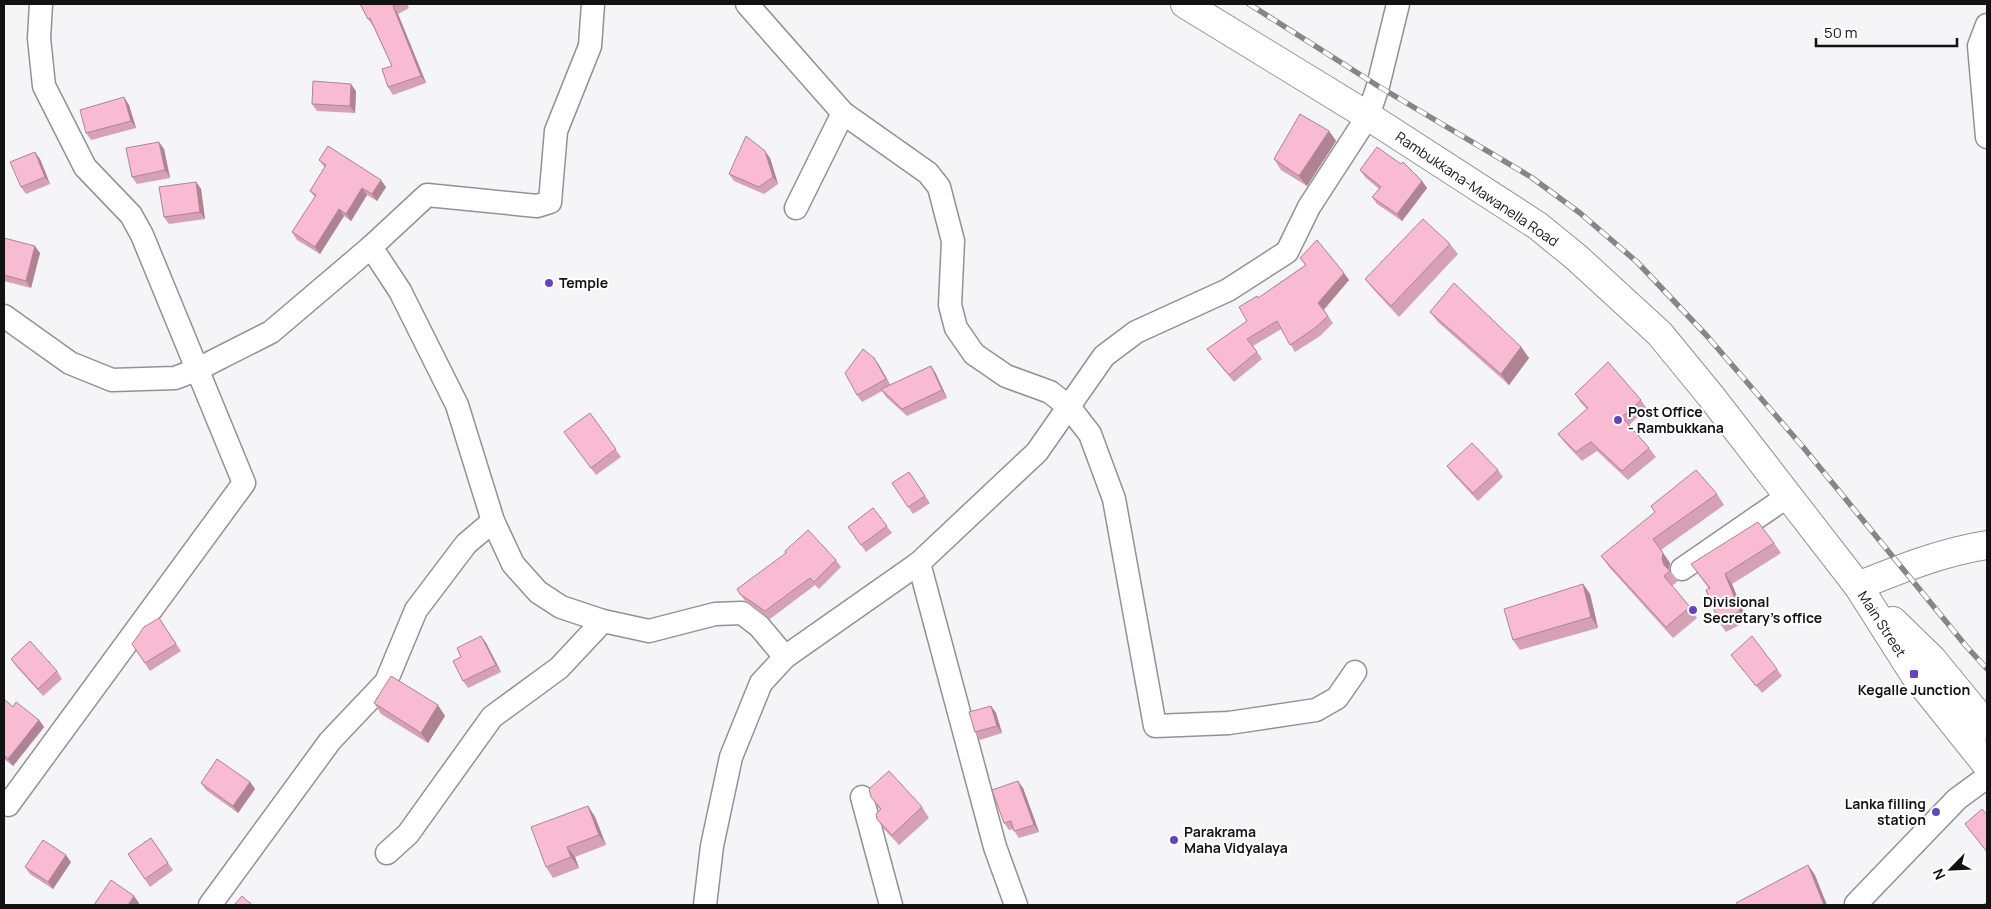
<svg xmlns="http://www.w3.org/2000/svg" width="1991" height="909" font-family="Manrope,sans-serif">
  <rect width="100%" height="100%" fill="#f5f5f7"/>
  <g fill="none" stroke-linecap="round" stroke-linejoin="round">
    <defs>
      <g id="minor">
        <path d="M 747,4 L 843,113 L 928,173 L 939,187 L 953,241 L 950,305 L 956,328 L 974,354 L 1006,376 L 1050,392 L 1069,407 L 1090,434 L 1114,499 L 1155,726 L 1229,723 L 1316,710 L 1337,698 L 1355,672"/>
        <path d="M 1987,25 L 1979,46 L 1987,137"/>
        <path d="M 796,208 L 843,113"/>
        <path d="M 371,247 L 400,291 L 457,405 L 493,521 L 513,564 L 538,592 L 561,607 L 603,621 L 649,631 L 715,614 L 742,613 L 759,626 L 785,657"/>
        <path d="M 4,316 L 70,363 L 112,380 L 175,378 L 196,370 L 271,332 L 371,247 L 427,195 L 537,206 L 550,202 L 556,131 L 590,46 L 593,4"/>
        <path d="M 919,563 L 995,847 L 1016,905"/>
        <path d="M 1682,569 L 1788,496"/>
        <path d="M 862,797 L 891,905"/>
        <path d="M 8,805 L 244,483 L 142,235 L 131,215 L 85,167 L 44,86 L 39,38 L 41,4"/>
        <path d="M 387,853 L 408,834 L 492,717 L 559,668 L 603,621"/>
        <path d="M 1856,904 L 1957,799 L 1987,777"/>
        <path d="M 210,905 L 330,741 L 386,682 L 416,610 L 466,544 L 493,521"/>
        <path d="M 705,905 L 712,846 L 731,757 L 761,683 L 785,657 L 919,563 L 1037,452 L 1104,356 L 1136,332 L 1228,290 L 1287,252 L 1309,207 L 1368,116 L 1378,86 L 1398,4"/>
      </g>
      <g id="major">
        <path d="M 1185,4 L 1368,116 L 1538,226 L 1576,257 L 1660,334 L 1710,395 L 1858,586 L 1914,674 L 1987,765"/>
        <path d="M 1858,586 C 1900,569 1942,552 1987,545"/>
        <path d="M 1893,621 L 1932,659 L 1987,726"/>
      </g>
    </defs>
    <use href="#minor" stroke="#929294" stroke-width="25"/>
    <use href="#major" stroke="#929294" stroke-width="30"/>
    <use href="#minor" stroke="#fff" stroke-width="22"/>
    <use href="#major" stroke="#fff" stroke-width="28"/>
    <defs>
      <path id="rail" d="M 1249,4 L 1378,86 L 1531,177 L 1580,213 L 1637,262 L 1707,336 L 1803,447 L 1966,646 L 1987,669"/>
    </defs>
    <use href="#rail" stroke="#868687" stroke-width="5.5"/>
    <use href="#rail" stroke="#fff" stroke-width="4" stroke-dasharray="11" stroke-linecap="butt"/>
  </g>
  <g fill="#d6a1b4">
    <path d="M 360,4 L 407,4 L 409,8 L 398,14 L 426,83 L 393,95 L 388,87 L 392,66 L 373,26 L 368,19 Z"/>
    <path d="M 356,91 L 355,113 L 317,111 L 312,104 Z"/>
    <path d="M 129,105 L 136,128 L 91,140 L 86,133 Z"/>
    <path d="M 1329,131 L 1336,141 L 1307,186 L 1281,170 L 1274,159 Z"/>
    <path d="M 164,149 L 170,178 L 137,184 L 132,177 Z"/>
    <path d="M 770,158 L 778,184 L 764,194 L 734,181 L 729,174 Z"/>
    <path d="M 40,159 L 50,184 L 26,194 L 21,187 Z"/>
    <path d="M 319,160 L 386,187 L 377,201 L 367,195 L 351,221 L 344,216 L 320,254 L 297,240 L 292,232 L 315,197 L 310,191 L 325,168 Z"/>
    <path d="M 1360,170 L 1422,181 L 1427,188 L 1402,221 L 1377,204 L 1372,197 L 1379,189 L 1365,177 Z"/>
    <path d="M 196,182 L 201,189 L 205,219 L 169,224 L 164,217 Z"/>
    <path d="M 4,239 L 40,253 L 31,288 L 4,281 Z"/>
    <path d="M 1450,244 L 1458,254 L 1399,317 L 1373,289 L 1365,279 Z"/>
    <path d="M 1300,258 L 1349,280 L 1324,310 L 1333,323 L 1320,336 L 1295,352 L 1281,329 L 1253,346 L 1262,359 L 1234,382 L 1212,356 L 1207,349 L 1247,321 L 1258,298 L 1305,265 Z"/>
    <path d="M 1430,312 L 1521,347 L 1529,358 L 1509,385 L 1438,322 Z"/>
    <path d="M 879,365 L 890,385 L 931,366 L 936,374 L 947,398 L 907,416 L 886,397 L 882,391 L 862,402 L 857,395 Z"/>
    <path d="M 1575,394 L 1641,400 L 1647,409 L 1629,425 L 1649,448 L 1656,457 L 1628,480 L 1597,451 L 1582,461 L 1565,443 L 1558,434 L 1587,409 L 1581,403 Z"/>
    <path d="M 590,413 L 621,457 L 596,475 L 564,432 Z"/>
    <path d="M 1447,466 L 1498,470 L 1503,477 L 1478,501 L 1452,473 Z"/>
    <path d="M 909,472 L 930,503 L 913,514 L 892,483 Z"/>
    <path d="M 1717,494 L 1724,505 L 1661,550 L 1670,563 L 1669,569 L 1678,581 L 1672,586 L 1690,607 L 1697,618 L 1673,638 L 1609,567 L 1601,556 Z"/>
    <path d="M 873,508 L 892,533 L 866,552 L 848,527 Z"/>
    <path d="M 1774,543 L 1781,553 L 1732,584 L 1747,621 L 1726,632 L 1719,622 L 1709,589 L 1691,564 Z"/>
    <path d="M 836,560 L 841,567 L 819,589 L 815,585 L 770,619 L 745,601 L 737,589 Z"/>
    <path d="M 1583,584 L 1590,594 L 1598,628 L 1520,650 L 1513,640 Z"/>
    <path d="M 159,618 L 181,651 L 150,671 L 132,644 Z"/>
    <path d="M 481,636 L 486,643 L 501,672 L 468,688 L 463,681 L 461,657 Z"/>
    <path d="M 1731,655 L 1777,669 L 1782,676 L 1762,693 Z"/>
    <path d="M 11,659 L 57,671 L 62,679 L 43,696 L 16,666 Z"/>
    <path d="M 4,699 L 13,707 L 39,720 L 44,727 L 13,766 L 4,759 Z"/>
    <path d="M 374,703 L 445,716 L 428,743 L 381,714 Z"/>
    <path d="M 991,706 L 996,713 L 1002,733 L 980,740 L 975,732 Z"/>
    <path d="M 250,782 L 255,789 L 238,813 L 206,790 L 201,783 Z"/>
    <path d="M 1023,788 L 1039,832 L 1019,838 L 1013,829 L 1009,830 L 1004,823 Z"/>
    <path d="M 871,797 L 922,807 L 929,818 L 899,845 L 884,829 L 877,819 L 880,810 Z"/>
    <path d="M 588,806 L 595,817 L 606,845 L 575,857 L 579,868 L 553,878 L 546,867 Z"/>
    <path d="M 151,838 L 173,870 L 150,887 L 128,854 Z"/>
    <path d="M 71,862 L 53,889 L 30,874 L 25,867 Z"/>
  </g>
  <g fill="#ae8392">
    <path d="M 393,6 L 398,14 L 426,83 L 421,76 Z"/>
    <path d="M 351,84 L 356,91 L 355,113 L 350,106 Z"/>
    <path d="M 124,97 L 129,105 L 136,128 L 131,121 Z"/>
    <path d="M 1329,131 L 1336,141 L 1307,186 L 1299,176 Z"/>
    <path d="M 159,142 L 164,149 L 170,178 L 165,170 Z"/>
    <path d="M 765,151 L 770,158 L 778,184 L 773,177 Z"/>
    <path d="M 35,152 L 40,159 L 50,184 L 45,177 Z"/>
    <path d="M 381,180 L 386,187 L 377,201 L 372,194 Z"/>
    <path d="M 1422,181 L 1427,188 L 1402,221 L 1397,214 Z"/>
    <path d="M 196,182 L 201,189 L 205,219 L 200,212 Z"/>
    <path d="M 362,188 L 367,195 L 351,221 L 346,214 Z"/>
    <path d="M 339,209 L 344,216 L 320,254 L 315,247 Z"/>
    <path d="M 35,246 L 40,253 L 31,288 L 26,281 Z"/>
    <path d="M 1344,273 L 1349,280 L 1323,310 L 1318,303 Z"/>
    <path d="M 1521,347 L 1529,358 L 1509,385 L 1501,374 Z"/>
    <path d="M 874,358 L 879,365 L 891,386 L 886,379 Z"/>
    <path d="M 931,366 L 936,374 L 947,398 L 942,390 Z"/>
    <path d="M 1663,553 L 1670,563 L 1669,570 L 1664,565 L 1662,559 Z"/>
    <path d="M 1725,574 L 1732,584 L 1747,621 L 1740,611 Z"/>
    <path d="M 1583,584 L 1590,594 L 1598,628 L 1591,617 Z"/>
    <path d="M 481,636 L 486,643 L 501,672 L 496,665 Z"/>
    <path d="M 438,705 L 445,716 L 428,743 L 421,733 Z"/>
    <path d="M 991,706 L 996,713 L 1002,733 L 997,726 Z"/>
    <path d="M 39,720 L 44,727 L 13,766 L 8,759 Z"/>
    <path d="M 1018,781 L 1023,788 L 1039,832 L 1034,825 Z"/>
    <path d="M 250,782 L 255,789 L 238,813 L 233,806 Z"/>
    <path d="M 588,806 L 595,817 L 606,845 L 599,835 Z"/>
    <path d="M 567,847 L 575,857 L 579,868 L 571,857 Z"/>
    <path d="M 66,855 L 71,862 L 53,889 L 48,882 Z"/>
    <path d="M 1808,865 L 1815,875 L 1827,905 L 1824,905 Z"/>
    <path d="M 134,896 L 139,903 L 138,905 L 128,905 Z"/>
  </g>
  <g fill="#f9bbd1" stroke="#ae8392">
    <path d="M 360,4 L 398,4 L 393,6 L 421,76 L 388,87 L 382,69 L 392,66 L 370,18 L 368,19 Z"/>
    <path d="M 313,81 L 351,84 L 350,106 L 312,104 Z"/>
    <path d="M 124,97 L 131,121 L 86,133 L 80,110 Z"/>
    <path d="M 1300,114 L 1329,131 L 1299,176 L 1274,159 Z"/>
    <path d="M 746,136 L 765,151 L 773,177 L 759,187 L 729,174 Z"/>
    <path d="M 159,142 L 165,170 L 132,177 L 126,148 Z"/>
    <path d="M 328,146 L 381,180 L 372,194 L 362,188 L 346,214 L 339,209 L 315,247 L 292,232 L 316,195 L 310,191 L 326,165 L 319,160 Z"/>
    <path d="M 1377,147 L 1401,164 L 1403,162 L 1422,181 L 1397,214 L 1372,197 L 1381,187 L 1360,170 Z"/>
    <path d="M 35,152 L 45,177 L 21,187 L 10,162 Z"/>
    <path d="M 196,182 L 200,212 L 164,217 L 159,187 Z"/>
    <path d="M 1423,219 L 1450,244 L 1391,306 L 1365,279 Z"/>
    <path d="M 4,238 L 35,246 L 26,281 L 4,275 Z"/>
    <path d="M 1317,240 L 1344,273 L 1318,303 L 1328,316 L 1315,328 L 1290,345 L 1277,321 L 1247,339 L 1257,352 L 1229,375 L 1207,349 L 1247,321 L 1239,307 L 1257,296 L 1258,298 L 1306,265 L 1300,258 Z"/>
    <path d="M 1454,283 L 1521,347 L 1501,374 L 1430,312 Z"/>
    <path d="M 863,349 L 874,358 L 886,379 L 857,395 L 845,373 Z"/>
    <path d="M 1608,362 L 1641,400 L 1622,417 L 1649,448 L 1622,471 L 1591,442 L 1576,452 L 1558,434 L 1588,408 L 1575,394 Z"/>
    <path d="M 931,366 L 942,390 L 902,409 L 881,389 Z"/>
    <path d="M 590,413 L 616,449 L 591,468 L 564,432 Z"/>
    <path d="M 1472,443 L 1498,470 L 1473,493 L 1447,466 Z"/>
    <path d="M 1696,470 L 1717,494 L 1653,539 L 1663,553 L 1662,559 L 1664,565 L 1670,571 L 1664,576 L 1690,607 L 1666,627 L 1601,556 L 1655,512 L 1651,506 Z"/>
    <path d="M 909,472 L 925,496 L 908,507 L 892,483 Z"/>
    <path d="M 873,508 L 887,526 L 861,545 L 848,527 Z"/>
    <path d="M 1758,522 L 1774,543 L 1725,574 L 1740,611 L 1719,622 L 1706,590 L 1710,588 L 1691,564 Z"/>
    <path d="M 808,530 L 836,560 L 814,582 L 810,578 L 765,611 L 740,594 L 737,589 L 786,553 L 785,551 Z"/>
    <path d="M 1583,584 L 1591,617 L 1513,640 L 1504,609 Z"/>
    <path d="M 159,618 L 176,644 L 145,663 L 132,644 L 144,627 Z"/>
    <path d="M 481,636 L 496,665 L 463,681 L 453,661 L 461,657 L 457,648 Z"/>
    <path d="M 1752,636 L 1777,669 L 1756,686 L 1731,655 Z"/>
    <path d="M 30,641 L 57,671 L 38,689 L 11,659 Z"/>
    <path d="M 391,676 L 438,705 L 421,733 L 374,703 Z"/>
    <path d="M 4,699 L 13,707 L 16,702 L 39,720 L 8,759 L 4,755 Z"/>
    <path d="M 991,706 L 997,726 L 975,732 L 969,712 Z"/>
    <path d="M 217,759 L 250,782 L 233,806 L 201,783 Z"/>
    <path d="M 889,771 L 922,807 L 892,835 L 877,819 L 876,814 L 881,809 L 871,797 L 869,789 Z"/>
    <path d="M 1018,781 L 1034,825 L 1014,831 L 1011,821 L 1004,823 L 992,790 Z"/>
    <path d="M 588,806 L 599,835 L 567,847 L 571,857 L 546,867 L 531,827 Z"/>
    <path d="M 1982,809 L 1987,815 L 1987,852 L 1965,824 Z"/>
    <path d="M 151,838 L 168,863 L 145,879 L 128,854 Z"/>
    <path d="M 43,840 L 66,855 L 48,882 L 25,867 Z"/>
    <path d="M 1808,865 L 1824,905 L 1737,905 L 1736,903 Z"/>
    <path d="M 111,880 L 134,896 L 128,905 L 94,905 Z"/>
    <path d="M 242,896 L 252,905 L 234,905 Z"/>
    <path d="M 1987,902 L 1987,905 L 1983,905 Z"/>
  </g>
  <g fill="#6545bd" stroke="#fff" stroke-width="2">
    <circle cx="549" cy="283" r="5"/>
    <circle cx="1618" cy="420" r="5"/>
    <circle cx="1693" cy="610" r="5"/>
    <rect x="1909" y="669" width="10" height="10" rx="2.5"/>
    <circle cx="1936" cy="812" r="5"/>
    <circle cx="1174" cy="840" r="5"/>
  </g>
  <g text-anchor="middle" stroke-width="4" stroke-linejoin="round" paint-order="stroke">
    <g font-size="14" fill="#121212" stroke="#fff">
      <text transform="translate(1477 189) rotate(34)" y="5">Rambukkana-Mawanella Road</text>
      <text transform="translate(1882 624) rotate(57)" y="5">Main Street</text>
    </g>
    <g font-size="14" font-weight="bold" fill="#121212" stroke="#fff" text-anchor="start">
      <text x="559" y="288">Temple</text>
      <text x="1628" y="417">Post Office<tspan x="1628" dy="16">- Rambukkana</tspan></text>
      <text x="1703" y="607">Divisional<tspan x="1703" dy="16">Secretary's office</tspan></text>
      <text x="1914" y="695" text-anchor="middle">Kegalle Junction</text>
      <text x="1926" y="809" text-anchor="end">Lanka filling<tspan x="1926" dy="16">station</tspan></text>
      <text x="1184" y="837">Parakrama<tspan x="1184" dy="16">Maha Vidyalaya</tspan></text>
    </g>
  </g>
  <rect width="1991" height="909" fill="none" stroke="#121212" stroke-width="10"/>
  <g transform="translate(1951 869) rotate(246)" stroke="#ffffff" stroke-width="4" paint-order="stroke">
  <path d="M0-4L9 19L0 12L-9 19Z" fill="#121212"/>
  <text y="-8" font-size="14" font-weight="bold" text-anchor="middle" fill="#121212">N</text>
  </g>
  <path d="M1816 38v8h141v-8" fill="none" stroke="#121212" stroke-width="2.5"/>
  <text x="1824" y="38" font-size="15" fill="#121212" stroke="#ffffff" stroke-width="4" paint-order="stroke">50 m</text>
</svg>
